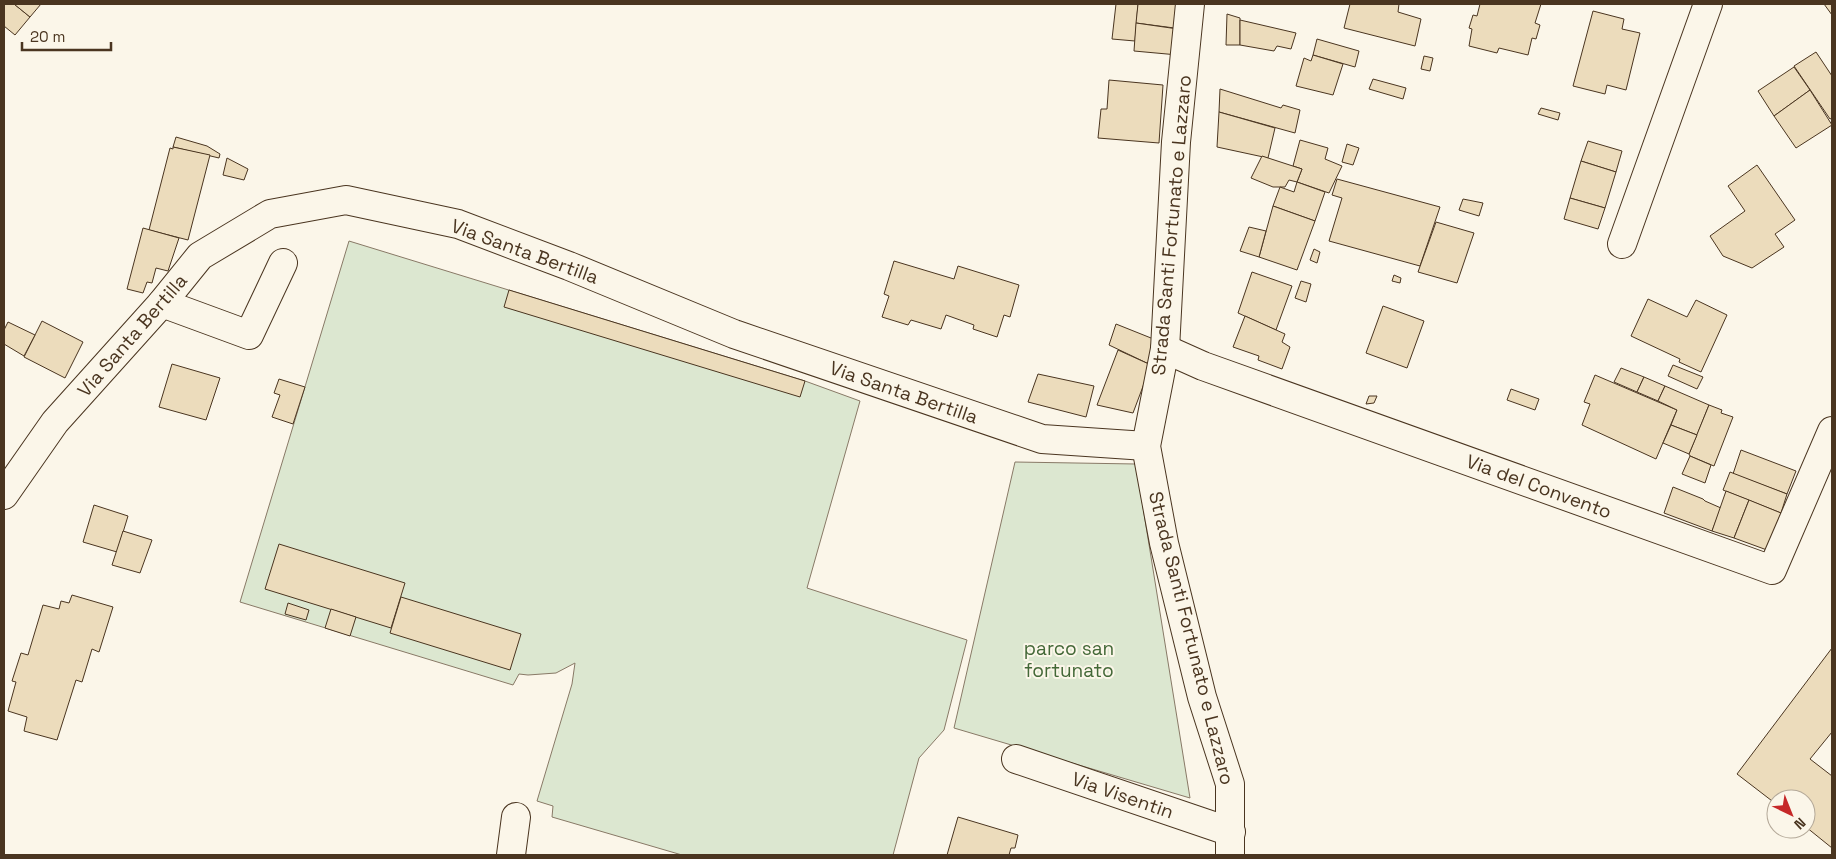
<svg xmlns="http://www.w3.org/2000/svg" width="1836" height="859" font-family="'Space Grotesk',sans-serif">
  <rect width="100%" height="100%" fill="#fbf6e9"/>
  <g fill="#dce7d0" stroke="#887966">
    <path d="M 349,241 L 805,381 L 860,401 L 807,588 L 967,640 L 944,730 L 919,758 L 893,855 L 682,855 L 552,817 L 553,806 L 537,801 L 572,684 L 575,663 L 556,673 L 528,675 L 519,674 L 513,685 L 240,602 Z"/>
    <path d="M 1015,462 L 1136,464 L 1190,798 L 954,728 Z"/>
  </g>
  <g fill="#ecdcbc" stroke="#4a3520">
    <path d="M 4,4 L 14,4 L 30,17 L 15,35 L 4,26 Z"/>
    <path d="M 14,4 L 41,4 L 30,17 Z"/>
    <path d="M 1116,4 L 1138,4 L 1135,41 L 1112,39 Z"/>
    <path d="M 1138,4 L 1183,4 L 1182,29 L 1136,23 Z"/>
    <path d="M 1350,4 L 1399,4 L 1398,12 L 1421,19 L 1415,46 L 1344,28 Z"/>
    <path d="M 1480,4 L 1541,4 L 1535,23 L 1540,25 L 1536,39 L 1532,38 L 1528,55 L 1499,48 L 1497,53 L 1469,46 L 1472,29 L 1469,28 L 1473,15 L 1477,16 Z"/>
    <path d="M 1824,4 L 1832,4 L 1832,15 Z"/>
    <path d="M 1593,11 L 1624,19 L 1622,29 L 1640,33 L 1626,90 L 1607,85 L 1605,94 L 1573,86 Z"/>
    <path d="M 1227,14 L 1240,18 L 1240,45 L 1226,45 Z"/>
    <path d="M 1240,20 L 1296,33 L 1291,49 L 1277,46 L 1274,51 L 1240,45 Z"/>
    <path d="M 1136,23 L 1178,29 L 1178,55 L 1134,51 Z"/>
    <path d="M 1317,39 L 1359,51 L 1355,67 L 1313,55 Z"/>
    <path d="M 1816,52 L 1832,76 L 1832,118 L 1830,119 L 1794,66 Z"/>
    <path d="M 1313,55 L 1343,64 L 1333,95 L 1296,86 L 1304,58 L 1311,61 Z"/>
    <path d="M 1424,56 L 1433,58 L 1430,71 L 1421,69 Z"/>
    <path d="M 1794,67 L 1810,90 L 1774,116 L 1758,91 Z"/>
    <path d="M 1373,79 L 1406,88 L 1403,99 L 1369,89 Z"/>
    <path d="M 1109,80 L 1163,85 L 1159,143 L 1098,138 L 1101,109 L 1107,109 Z"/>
    <path d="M 1220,89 L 1281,108 L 1283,105 L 1300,110 L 1295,133 L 1219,112 Z"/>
    <path d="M 1810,90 L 1832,125 L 1796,148 L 1774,116 Z"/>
    <path d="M 1541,108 L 1560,113 L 1558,120 L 1538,114 Z"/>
    <path d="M 1219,112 L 1275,128 L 1268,158 L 1217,147 Z"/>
    <path d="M 176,137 L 207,146 L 220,154 L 219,158 L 173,147 Z"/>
    <path d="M 1300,140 L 1328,148 L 1325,159 L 1342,166 L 1329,193 L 1297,182 L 1302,169 L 1293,166 Z"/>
    <path d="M 1588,141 L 1622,151 L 1616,172 L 1581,161 Z"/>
    <path d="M 1347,144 L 1359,148 L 1353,165 L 1342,162 Z"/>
    <path d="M 173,147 L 210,155 L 188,240 L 149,230 L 170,148 L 173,149 Z"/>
    <path d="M 1262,156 L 1302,169 L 1297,182 L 1289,180 L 1285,187 L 1273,187 L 1251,178 Z"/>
    <path d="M 227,158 L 248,169 L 244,180 L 223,175 Z"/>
    <path d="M 1581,161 L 1616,172 L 1605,208 L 1570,198 Z"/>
    <path d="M 1757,165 L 1795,220 L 1775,234 L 1784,247 L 1752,268 L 1723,256 L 1710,236 L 1745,211 L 1728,186 Z"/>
    <path d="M 1337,179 L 1440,207 L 1420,266 L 1329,241 L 1342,198 L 1332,195 Z"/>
    <path d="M 1297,182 L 1325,192 L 1315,221 L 1273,206 L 1280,187 L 1294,192 Z"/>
    <path d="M 1570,198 L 1605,208 L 1598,229 L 1564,219 Z"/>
    <path d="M 1463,199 L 1483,203 L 1479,216 L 1459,210 Z"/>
    <path d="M 1273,206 L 1315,221 L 1297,270 L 1259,257 Z"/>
    <path d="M 1436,222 L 1474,233 L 1457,283 L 1418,272 Z"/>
    <path d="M 1249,227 L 1266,231 L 1259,257 L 1240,251 Z"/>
    <path d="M 143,228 L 179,238 L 168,271 L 156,268 L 152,283 L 147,282 L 143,293 L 127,289 Z"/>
    <path d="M 1314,249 L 1320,252 L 1317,263 L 1310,260 Z"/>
    <path d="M 894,261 L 954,279 L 958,266 L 1019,285 L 1010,317 L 1004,315 L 997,337 L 973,329 L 974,325 L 946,315 L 941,329 L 911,320 L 908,325 L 882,317 L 889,296 L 884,294 Z"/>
    <path d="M 1252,272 L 1292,286 L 1276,330 L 1238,313 Z"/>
    <path d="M 1394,275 L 1401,278 L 1400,283 L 1392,281 Z"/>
    <path d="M 1301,281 L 1311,284 L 1306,302 L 1295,298 Z"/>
    <path d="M 509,290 L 805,381 L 800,397 L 504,307 Z"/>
    <path d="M 1648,299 L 1687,317 L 1696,300 L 1727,315 L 1701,372 L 1679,362 L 1680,359 L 1631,336 Z"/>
    <path d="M 1383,306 L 1424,321 L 1407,368 L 1366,353 Z"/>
    <path d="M 1245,316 L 1285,334 L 1282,342 L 1290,347 L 1282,369 L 1258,360 L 1259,356 L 1233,347 Z"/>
    <path d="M 42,321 L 83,342 L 65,378 L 24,357 Z"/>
    <path d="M 8,322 L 35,335 L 24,356 L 4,344 L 4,330 Z"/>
    <path d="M 1116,324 L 1161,342 L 1151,365 L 1109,345 Z"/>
    <path d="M 1118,350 L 1151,365 L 1133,413 L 1097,405 Z"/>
    <path d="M 172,364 L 220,378 L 206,420 L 159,407 Z"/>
    <path d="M 1673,365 L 1703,377 L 1697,389 L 1668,376 Z"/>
    <path d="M 1621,368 L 1644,377 L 1637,392 L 1614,382 Z"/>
    <path d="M 1038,374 L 1094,386 L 1086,417 L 1028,402 Z"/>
    <path d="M 1595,375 L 1677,410 L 1656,459 L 1582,425 L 1590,404 L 1584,402 Z"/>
    <path d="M 1644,377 L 1665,386 L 1658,401 L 1637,392 Z"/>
    <path d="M 279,379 L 305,387 L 293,424 L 272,417 L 280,395 L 274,393 Z"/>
    <path d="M 1665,386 L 1709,405 L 1697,435 L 1671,425 L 1677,410 L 1658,401 Z"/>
    <path d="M 1511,389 L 1539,399 L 1535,410 L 1507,400 Z"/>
    <path d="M 1369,396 L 1377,396 L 1374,403 L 1366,404 Z"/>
    <path d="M 1709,405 L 1722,410 L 1721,413 L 1733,417 L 1714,466 L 1690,456 L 1689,454 Z"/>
    <path d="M 1671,425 L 1697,435 L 1689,454 L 1663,443 Z"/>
    <path d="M 1741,450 L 1796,471 L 1787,494 L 1733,474 Z"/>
    <path d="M 1690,456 L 1711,465 L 1705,483 L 1682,474 Z"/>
    <path d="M 1730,472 L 1787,494 L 1781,513 L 1723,490 Z"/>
    <path d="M 1673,487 L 1703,499 L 1705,501 L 1721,508 L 1712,531 L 1664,513 Z"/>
    <path d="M 1726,491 L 1749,500 L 1734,538 L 1712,531 Z"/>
    <path d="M 1749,500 L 1781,513 L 1767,550 L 1734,538 Z"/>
    <path d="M 94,505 L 128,516 L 117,552 L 83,542 Z"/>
    <path d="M 123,531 L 152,540 L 140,573 L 112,565 Z"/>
    <path d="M 279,544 L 405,583 L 391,628 L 265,589 Z"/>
    <path d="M 72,595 L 113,607 L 99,652 L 92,649 L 82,682 L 76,680 L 57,740 L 24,731 L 27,717 L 8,711 L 16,682 L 12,681 L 21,653 L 28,655 L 43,605 L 59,609 L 61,601 L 69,603 Z"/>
    <path d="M 401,597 L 521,634 L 510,670 L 390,633 Z"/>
    <path d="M 288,603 L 309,610 L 306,620 L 285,614 Z"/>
    <path d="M 331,609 L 356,617 L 350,636 L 325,628 Z"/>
    <path d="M 1832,648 L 1832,732 L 1810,759 L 1832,776 L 1832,848 L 1806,827 L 1806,799 L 1776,799 L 1776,804 L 1737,774 Z"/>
    <path d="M 958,817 L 1018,835 L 1015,848 L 1011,848 L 1009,855 L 947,855 Z"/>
  </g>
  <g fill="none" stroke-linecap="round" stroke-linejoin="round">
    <defs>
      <g id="minor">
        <path d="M 1190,4 L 1176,142 L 1165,349 L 1146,446 L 1164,543 L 1202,697 L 1230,784 L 1230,855"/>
        <path d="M 1622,244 L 1708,4"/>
        <path d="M 162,303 L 249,335 L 283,263"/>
        <path d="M 1165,349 L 1203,366 L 1772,570 L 1832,431"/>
        <path d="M 4,495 L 55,422 L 162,303 L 200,256 L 270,214 L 346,200 L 458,224 L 569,266 L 734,334 L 1042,439 L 1146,446"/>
        <path d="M 1016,759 L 1231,832"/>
        <path d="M 511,855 L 516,817"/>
      </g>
    </defs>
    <use href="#minor" stroke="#4a3520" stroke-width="30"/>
    <use href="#minor" stroke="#fbf6e9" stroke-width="28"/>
  </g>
  <g text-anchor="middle" stroke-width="4" stroke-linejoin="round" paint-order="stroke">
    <g font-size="19" fill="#4a3520" stroke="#fbf6e9">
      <text transform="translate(1171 225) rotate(-85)" y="7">Strada Santi Fortunato e Lazzaro</text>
      <text transform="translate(525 251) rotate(20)" y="7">Via Santa Bertilla</text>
      <text transform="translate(132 335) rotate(-49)" y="7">Via Santa Bertilla</text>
      <text transform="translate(904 392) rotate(19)" y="7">Via Santa Bertilla</text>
      <text transform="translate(1539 486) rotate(20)" y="7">Via del Convento</text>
      <text transform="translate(1192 638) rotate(76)" y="7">Strada Santi Fortunato e Lazzaro</text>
      <text transform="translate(1123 795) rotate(19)" y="7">Via Visentin</text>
    </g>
    <g font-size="19" fill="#436837" stroke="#fbf6e9">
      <text x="1069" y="655">parco san<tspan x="1069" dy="22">fortunato</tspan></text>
    </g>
  </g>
  <rect width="1836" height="859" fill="none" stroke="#4a3520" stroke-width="10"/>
  <g transform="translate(1791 814) rotate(137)"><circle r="24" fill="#fbf6e9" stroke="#b4a999"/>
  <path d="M0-4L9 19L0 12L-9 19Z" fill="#c62828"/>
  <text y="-8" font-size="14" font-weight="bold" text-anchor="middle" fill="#4a3520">N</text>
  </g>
  <path d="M22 42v8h89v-8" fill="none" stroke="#4a3520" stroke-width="2.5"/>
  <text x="30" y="42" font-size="15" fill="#4a3520" stroke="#fbf6e9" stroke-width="4" paint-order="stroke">20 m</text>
</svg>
